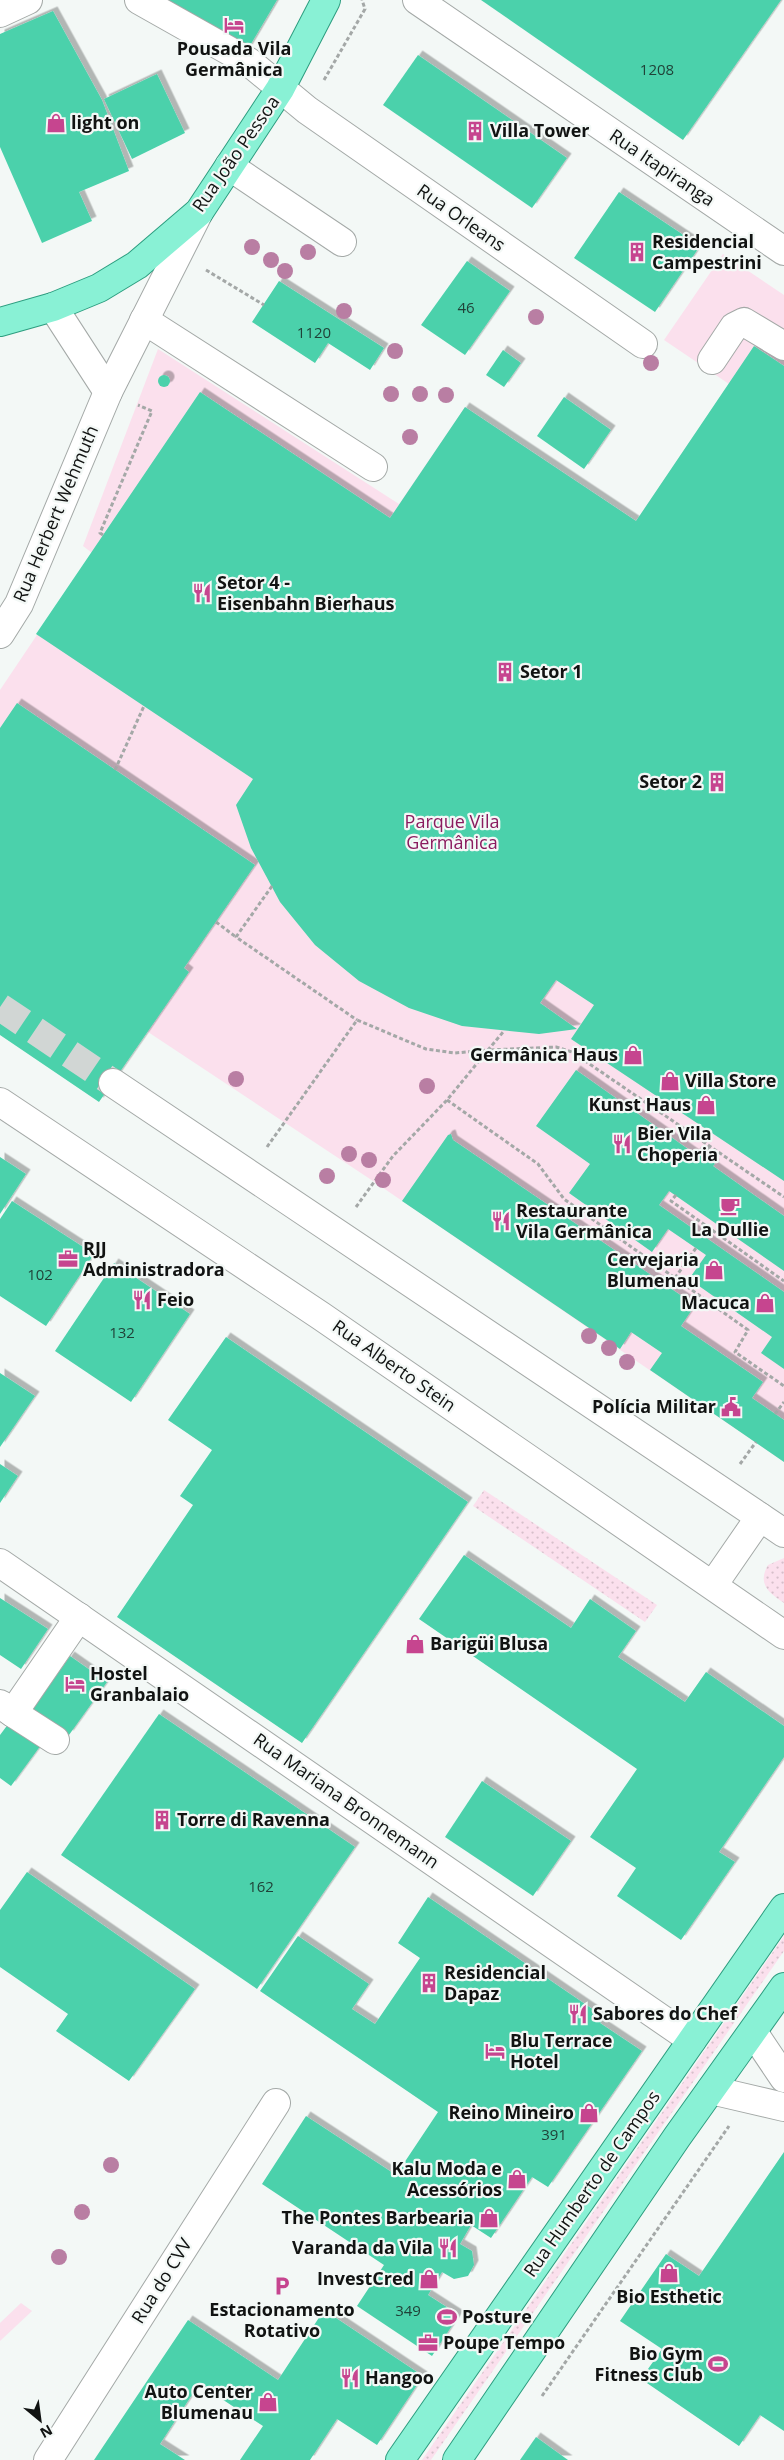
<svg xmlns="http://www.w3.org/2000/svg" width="784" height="2460" font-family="'Open Sans',sans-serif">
  <defs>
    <pattern id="grass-dots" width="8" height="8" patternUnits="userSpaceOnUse" patternTransform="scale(1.25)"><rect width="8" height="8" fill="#fbe0ed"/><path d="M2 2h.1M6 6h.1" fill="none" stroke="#d6bfca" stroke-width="1.8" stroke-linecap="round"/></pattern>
    <filter id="shadow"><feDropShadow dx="4.5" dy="-4.5" stdDeviation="0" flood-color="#0004"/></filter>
  </defs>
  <rect width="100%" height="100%" fill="#f3f8f6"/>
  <g fill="url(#grass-dots)">
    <path d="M 484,1490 L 657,1605 L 645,1622 L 473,1506 Z"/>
    <path d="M 784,1558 L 784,1603 C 769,1593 757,1584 768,1565 Z"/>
    <path d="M 784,1936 L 784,1951 L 431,2460 L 422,2460 Z"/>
  </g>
  <g fill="#fbe0ed">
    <path d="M 723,254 L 784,295 L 784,1462 L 373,1181 L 0,934 L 0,690 L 92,553 L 83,546 L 158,349 L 399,504 L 465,407 L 636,521 L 729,384 L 664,340 Z"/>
    <path d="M 21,2303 L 32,2311 L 0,2341 L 0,2323 Z"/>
  </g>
  <g fill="#4bd1ab" filter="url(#shadow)">
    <path d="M 163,0 L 277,0 L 248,49 Z"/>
    <path d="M 481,0 L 781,0 L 683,140 Z"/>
    <path d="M 53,11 L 102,100 L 129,171 L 79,192 L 92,221 L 42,243 L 0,147 L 0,34 Z"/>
    <path d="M 418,55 L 567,158 L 532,208 L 383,105 Z"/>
    <path d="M 157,74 L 185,133 L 132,159 L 104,99 Z"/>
    <path d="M 619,192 L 700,246 L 655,312 L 574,258 Z"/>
    <path d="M 467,261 L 510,291 L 465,355 L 421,325 Z"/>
    <path d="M 279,281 L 384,348 L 370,370 L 328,343 L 315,363 L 252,322 Z"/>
    <path d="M 754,346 L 784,366 L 784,1181 L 571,1039 L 594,1005 L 556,980 L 540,1003 L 577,1029 L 539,1034 L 462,1026 L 409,1008 L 359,981 L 315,945 L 280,902 L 251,848 L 236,805 L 253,779 L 36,634 L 200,392 L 390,518 L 465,407 L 636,521 Z"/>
    <path d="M 503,350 L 521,363 L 504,387 L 486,375 Z"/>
    <circle cx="164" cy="381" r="6"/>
    <path d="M 564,397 L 611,430 L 584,469 L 537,436 Z"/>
    <path d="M 17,703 L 255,865 L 184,968 L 189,972 L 99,1102 L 0,1035 L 0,728 Z"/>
    <path d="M 576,1070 L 695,1154 L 697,1151 L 703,1155 L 715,1164 L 713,1166 L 784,1216 L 784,1271 L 669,1191 L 659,1205 L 784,1292 L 784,1369 L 761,1353 L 772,1337 L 689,1279 L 706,1255 L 668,1229 L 652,1252 L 569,1193 L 590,1164 L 536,1126 Z"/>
    <path d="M 451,1134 L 453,1140 L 695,1305 L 681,1326 L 763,1382 L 752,1398 L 784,1420 L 784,1462 L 650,1370 L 662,1353 L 631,1332 L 620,1349 L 402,1201 L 448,1135 Z"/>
    <path d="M 0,1157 L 26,1174 L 0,1214 Z"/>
    <path d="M 12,1201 L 94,1254 L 46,1326 L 0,1296 L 0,1219 Z"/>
    <path d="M 114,1263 L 190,1314 L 131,1402 L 55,1351 Z"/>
    <path d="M 226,1337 L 468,1502 L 302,1743 L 117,1617 L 193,1505 L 180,1496 L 212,1450 L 168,1420 Z"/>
    <path d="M 0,1373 L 35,1396 L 0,1447 Z"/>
    <path d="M 0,1464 L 18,1476 L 0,1503 Z"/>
    <path d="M 464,1555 L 571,1628 L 590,1599 L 636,1631 L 618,1657 L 685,1702 L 706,1672 L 784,1726 L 784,1757 L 719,1852 L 735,1862 L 681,1940 L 617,1896 L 636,1868 L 590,1837 L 637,1769 L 419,1619 Z"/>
    <path d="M 0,1598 L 48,1629 L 21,1669 L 0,1655 Z"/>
    <path d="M 70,1656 L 107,1682 L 69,1735 L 32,1710 Z"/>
    <path d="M 159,1714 L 355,1847 L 257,1989 L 61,1855 Z"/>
    <path d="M 9,1723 L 41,1745 L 11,1786 L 0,1778 L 0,1735 Z"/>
    <path d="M 482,1781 L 571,1841 L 533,1896 L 445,1837 Z"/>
    <path d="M 27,1872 L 195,1989 L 129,2081 L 56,2031 L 68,2014 L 0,1967 L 0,1910 Z"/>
    <path d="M 428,1897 L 604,2017 L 600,2023 L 642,2051 L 548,2187 L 532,2177 L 491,2238 L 471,2225 L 460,2244 L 472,2251 L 474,2265 L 468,2276 L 454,2279 L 442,2272 L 428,2295 L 459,2315 L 432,2356 L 357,2306 L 384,2265 L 262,2184 L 306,2116 L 396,2175 L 438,2112 L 260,1991 L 298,1936 L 369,1984 L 352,2009 L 375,2024 L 420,1958 L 398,1943 Z"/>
    <path d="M 784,2152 L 784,2431 L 760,2415 L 739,2446 L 641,2379 L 662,2349 L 620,2321 L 666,2254 L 699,2276 Z"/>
    <path d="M 324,2310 L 423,2376 L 377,2445 L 337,2419 L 310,2460 L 240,2460 L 263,2426 L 199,2384 L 160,2444 L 185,2460 L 94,2460 L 188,2320 L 278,2380 Z"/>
    <path d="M 536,2437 L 568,2460 L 520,2460 Z"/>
  </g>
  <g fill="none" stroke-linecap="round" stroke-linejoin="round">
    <path stroke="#d1d6d4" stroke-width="28" stroke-dasharray="28 14" stroke-linecap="butt" d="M 0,1007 L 113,1083"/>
    <defs>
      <g id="minor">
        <path d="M 139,0 L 249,62 L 307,110 L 643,344"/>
        <path d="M 417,0 L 784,251"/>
        <path d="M 0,13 L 28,0"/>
        <path d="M 229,166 L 342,242"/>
        <path d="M 53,307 L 108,392"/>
        <path d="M 144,320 L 373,467"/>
        <path d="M 712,360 L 734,327 L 744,322 L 784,346"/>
        <path d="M 0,634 L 19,604 L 108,392 L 199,212"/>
        <path d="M 113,1083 L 784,1533"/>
        <path d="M 0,1102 L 321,1316 L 784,1635"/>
        <path d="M 0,1563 L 692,2040"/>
        <path d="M 713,1585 L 760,1517"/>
        <path d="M 0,1704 L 13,1713 L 79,1617"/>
        <path d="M 13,1713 L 55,1740"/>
        <path d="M 753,2032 L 784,2078"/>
        <path d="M 711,2090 L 784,2107"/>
        <path d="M 48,2460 L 276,2103"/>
      </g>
      <g id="major">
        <path d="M 0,322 L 53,307 L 99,288 L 137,265 L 199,212 L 280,89 L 326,0"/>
        <path d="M 400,2460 L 784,1908"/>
        <path d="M 457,2460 L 677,2137 L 784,1987"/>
      </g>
    </defs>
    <use href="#minor" stroke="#a4a9a7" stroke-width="30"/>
    <use href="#major" stroke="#2c9d7f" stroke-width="30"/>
    <g stroke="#a4a8a7" stroke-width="3" stroke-dasharray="4 2.5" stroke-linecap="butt">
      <path d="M 324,80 L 365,9 L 362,0"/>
      <path d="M 206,270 L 264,305"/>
      <path d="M 103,535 L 100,533 L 105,521 L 152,411 L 138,405"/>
      <path d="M 115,770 L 144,706"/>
      <path d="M 272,886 L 236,937 L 357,1020"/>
      <path d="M 216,922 L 236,937"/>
      <path d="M 447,1100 L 538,1164 L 564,1199 L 748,1330 L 735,1352 L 784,1386"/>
      <path d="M 267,1147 L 357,1020 L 426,1049 L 455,1053 L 488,1050 L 504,1031"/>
      <path d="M 703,1155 L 709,1147"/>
      <path d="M 676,1195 L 671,1201 L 784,1281"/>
      <path d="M 356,1207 L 393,1156 L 447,1100 L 488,1050 L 556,1047 L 572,1052 L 784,1197"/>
      <path d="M 704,1236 L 710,1228"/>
      <path d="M 675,1278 L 696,1248"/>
      <path d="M 775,1414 L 784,1402"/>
      <path d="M 740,1464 L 756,1442"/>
      <path d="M 542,2396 L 729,2126"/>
    </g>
    <use href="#minor" stroke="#fff" stroke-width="28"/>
    <use href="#major" stroke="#89f1d5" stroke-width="28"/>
  </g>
  <g fill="#b97ea3">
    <circle cx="252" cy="247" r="8"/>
    <circle cx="308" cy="252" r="8"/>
    <circle cx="271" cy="260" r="8"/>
    <circle cx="285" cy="271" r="8"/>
    <circle cx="344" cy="311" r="8"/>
    <circle cx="536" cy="317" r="8"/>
    <circle cx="395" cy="351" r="8"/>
    <circle cx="651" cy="363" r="8"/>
    <circle cx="391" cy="394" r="8"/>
    <circle cx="420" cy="394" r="8"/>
    <circle cx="446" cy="395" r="8"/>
    <circle cx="410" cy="437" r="8"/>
    <circle cx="236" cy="1079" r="8"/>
    <circle cx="427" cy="1086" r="8"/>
    <circle cx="349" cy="1154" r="8"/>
    <circle cx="369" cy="1160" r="8"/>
    <circle cx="327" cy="1176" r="8"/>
    <circle cx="383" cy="1180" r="8"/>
    <circle cx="589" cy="1336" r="8"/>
    <circle cx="609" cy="1348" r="8"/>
    <circle cx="627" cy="1362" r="8"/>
    <circle cx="111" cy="2165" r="8"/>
    <circle cx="82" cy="2212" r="8"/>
    <circle cx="59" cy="2257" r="8"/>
  </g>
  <defs>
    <symbol id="hotel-bare" viewBox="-9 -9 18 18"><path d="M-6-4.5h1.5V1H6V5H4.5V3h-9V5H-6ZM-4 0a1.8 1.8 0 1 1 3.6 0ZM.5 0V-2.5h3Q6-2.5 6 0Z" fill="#c6458f" stroke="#f3f8f6" stroke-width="2.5" paint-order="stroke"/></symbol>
    <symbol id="shop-bare" viewBox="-9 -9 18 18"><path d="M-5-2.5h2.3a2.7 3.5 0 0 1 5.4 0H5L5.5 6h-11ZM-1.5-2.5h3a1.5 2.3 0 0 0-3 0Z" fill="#c6458f" stroke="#f3f8f6" stroke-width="2.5" paint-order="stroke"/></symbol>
    <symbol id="building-bare" viewBox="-9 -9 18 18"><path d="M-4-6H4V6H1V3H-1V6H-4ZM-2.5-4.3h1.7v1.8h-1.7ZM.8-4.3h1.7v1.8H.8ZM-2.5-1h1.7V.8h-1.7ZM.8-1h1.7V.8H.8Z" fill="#c6458f" stroke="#f3f8f6" stroke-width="2.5" paint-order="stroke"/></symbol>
    <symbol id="restaurant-bare" viewBox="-9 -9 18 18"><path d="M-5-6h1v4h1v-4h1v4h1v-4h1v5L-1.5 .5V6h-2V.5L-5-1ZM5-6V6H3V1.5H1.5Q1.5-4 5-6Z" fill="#c6458f" stroke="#f3f8f6" stroke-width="2.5" paint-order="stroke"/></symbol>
    <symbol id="cafe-bare" viewBox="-9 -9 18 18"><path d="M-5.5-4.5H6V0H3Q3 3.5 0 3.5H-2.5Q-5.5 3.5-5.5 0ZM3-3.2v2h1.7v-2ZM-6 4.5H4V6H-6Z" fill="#c6458f" stroke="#f3f8f6" stroke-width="2.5" paint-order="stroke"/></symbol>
    <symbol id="office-bare" viewBox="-9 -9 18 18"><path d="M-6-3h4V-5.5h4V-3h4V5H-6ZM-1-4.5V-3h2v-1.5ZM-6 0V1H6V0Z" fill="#c6458f" stroke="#f3f8f6" stroke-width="2.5" paint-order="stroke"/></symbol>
    <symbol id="civic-bare" viewBox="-9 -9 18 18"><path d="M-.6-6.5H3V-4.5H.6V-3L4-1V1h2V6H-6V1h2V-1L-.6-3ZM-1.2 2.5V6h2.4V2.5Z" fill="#c6458f" stroke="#f3f8f6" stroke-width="2.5" paint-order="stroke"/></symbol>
    <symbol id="parking-bare" viewBox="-9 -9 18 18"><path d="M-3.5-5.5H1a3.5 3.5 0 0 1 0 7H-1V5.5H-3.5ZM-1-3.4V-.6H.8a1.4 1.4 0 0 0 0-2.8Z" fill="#c6458f" stroke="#f3f8f6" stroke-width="2.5" paint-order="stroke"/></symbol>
    <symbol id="stadium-bare" viewBox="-9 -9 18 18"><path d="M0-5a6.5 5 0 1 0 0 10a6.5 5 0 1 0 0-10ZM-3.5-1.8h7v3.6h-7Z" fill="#c6458f" stroke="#f3f8f6" stroke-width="2.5" paint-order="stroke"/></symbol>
  </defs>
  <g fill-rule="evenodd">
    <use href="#hotel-bare" x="220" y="11" width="28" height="28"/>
    <use href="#shop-bare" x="42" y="109" width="28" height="28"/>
    <use href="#building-bare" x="461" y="117" width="28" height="28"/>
    <use href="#building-bare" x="623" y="238" width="28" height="28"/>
    <use href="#restaurant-bare" x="188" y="579" width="28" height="28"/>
    <use href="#building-bare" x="491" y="658" width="28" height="28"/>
    <use href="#building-bare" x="703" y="768" width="28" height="28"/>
    <use href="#shop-bare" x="619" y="1041" width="28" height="28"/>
    <use href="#shop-bare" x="656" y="1067" width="28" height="28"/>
    <use href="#shop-bare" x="692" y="1091" width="28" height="28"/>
    <use href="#restaurant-bare" x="608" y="1130" width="28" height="28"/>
    <use href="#cafe-bare" x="716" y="1192" width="28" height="28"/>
    <use href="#restaurant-bare" x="487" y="1207" width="28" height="28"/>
    <use href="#office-bare" x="54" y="1245" width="28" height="28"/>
    <use href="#shop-bare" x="700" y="1256" width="28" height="28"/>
    <use href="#restaurant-bare" x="128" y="1286" width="28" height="28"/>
    <use href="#shop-bare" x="751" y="1289" width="28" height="28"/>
    <use href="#civic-bare" x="717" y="1393" width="28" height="28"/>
    <use href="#shop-bare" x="401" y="1630" width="28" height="28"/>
    <use href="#hotel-bare" x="61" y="1670" width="28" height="28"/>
    <use href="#building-bare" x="148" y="1806" width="28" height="28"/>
    <use href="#building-bare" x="415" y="1969" width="28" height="28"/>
    <use href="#restaurant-bare" x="564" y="2000" width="28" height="28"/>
    <use href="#hotel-bare" x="481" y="2037" width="28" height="28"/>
    <use href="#shop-bare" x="575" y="2099" width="28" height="28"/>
    <use href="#shop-bare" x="503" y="2165" width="28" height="28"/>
    <use href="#shop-bare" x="475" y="2204" width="28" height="28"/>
    <use href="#restaurant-bare" x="434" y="2234" width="28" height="28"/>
    <use href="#shop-bare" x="655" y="2259" width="28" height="28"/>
    <use href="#shop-bare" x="415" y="2265" width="28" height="28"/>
    <use href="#parking-bare" x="268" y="2272" width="28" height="28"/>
    <use href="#stadium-bare" x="433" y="2303" width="28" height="28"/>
    <use href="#office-bare" x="414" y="2329" width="28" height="28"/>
    <use href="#stadium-bare" x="704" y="2350" width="28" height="28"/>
    <use href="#restaurant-bare" x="336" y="2364" width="28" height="28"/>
    <use href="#shop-bare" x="254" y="2388" width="28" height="28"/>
  </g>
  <g text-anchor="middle" stroke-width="4.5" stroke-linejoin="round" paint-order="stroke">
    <g font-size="15" fill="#204238">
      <text x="657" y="75">1208</text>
      <text x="466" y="313">46</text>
      <text x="314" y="338">1120</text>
      <text x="40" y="1280">102</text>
      <text x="122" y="1338">132</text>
      <text x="261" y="1892">162</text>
      <text x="554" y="2140">391</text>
      <text x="408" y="2316">349</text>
    </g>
    <g font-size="18" font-weight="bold" fill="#111312" stroke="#f3f8f6" text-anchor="start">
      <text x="234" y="55" text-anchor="middle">Pousada Vila<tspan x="234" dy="21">Germânica</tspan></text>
      <text x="71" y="129">light on</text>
      <text x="490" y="137">Villa Tower</text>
      <text x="652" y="248">Residencial<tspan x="652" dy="21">Campestrini</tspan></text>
      <text x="217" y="589">Setor 4 -<tspan x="217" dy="21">Eisenbahn Bierhaus</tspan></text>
      <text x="520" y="678">Setor 1</text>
      <text x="702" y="788" text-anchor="end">Setor 2</text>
      <text x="618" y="1061" text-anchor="end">Germânica Haus</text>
      <text x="685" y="1087">Villa Store</text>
      <text x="691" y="1111" text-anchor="end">Kunst Haus</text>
      <text x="637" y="1140">Bier Vila<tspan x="637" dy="21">Choperia</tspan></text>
      <text x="516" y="1217">Restaurante<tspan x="516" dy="21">Vila Germânica</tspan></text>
      <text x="730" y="1236" text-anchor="middle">La Dullie</text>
      <text x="83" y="1255">RJJ<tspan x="83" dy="21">Administradora</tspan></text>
      <text x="699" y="1266" text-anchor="end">Cervejaria<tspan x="699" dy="21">Blumenau</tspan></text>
      <text x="157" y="1306">Feio</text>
      <text x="750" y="1309" text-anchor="end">Macuca</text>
      <text x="716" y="1413" text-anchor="end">Polícia Militar</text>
      <text x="430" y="1650">Barigüi Blusa</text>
      <text x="90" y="1680">Hostel<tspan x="90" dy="21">Granbalaio</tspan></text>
      <text x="177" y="1826">Torre di Ravenna</text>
      <text x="444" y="1979">Residencial<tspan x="444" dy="21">Dapaz</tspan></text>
      <text x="593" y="2020">Sabores do Chef</text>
      <text x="510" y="2047">Blu Terrace<tspan x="510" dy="21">Hotel</tspan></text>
      <text x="574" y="2119" text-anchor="end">Reino Mineiro</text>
      <text x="502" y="2175" text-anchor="end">Kalu Moda e<tspan x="502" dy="21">Acessórios</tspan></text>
      <text x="474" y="2224" text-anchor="end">The Pontes Barbearia</text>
      <text x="433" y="2254" text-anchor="end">Varanda da Vila</text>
      <text x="414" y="2285" text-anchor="end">InvestCred</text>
      <text x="669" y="2303" text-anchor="middle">Bio Esthetic</text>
      <text x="282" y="2316" text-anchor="middle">Estacionamento<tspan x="282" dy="21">Rotativo</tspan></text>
      <text x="462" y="2323">Posture</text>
      <text x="443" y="2349">Poupe Tempo</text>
      <text x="703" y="2360" text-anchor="end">Bio Gym<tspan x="703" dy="21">Fitness Club</tspan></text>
      <text x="365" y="2384">Hangoo</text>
      <text x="253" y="2398" text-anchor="end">Auto Center<tspan x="253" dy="21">Blumenau</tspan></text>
    </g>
    <g font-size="18" fill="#111312" stroke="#f3f8f6">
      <text transform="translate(236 154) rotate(-55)" y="6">Rua João Pessoa</text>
      <text transform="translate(662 168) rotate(34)" y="6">Rua Itapiranga</text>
      <text transform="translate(461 218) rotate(35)" y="6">Rua Orleans</text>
      <text transform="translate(56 514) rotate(-67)" y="6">Rua Herbert Wehmuth</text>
      <text transform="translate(394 1366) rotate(35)" y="6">Rua Alberto Stein</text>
      <text transform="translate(346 1801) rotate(35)" y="6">Rua Mariana Bronnemann</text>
      <text transform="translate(592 2184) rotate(-55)" y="6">Rua Humberto de Campos</text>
      <text transform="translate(162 2281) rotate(-58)" y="6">Rua do CVV</text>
    </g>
    <g font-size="18" fill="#8a1b5f" stroke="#f3f8f6">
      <text x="452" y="828">Parque Vila<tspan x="452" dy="21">Germânica</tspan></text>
    </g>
  </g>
  <g transform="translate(40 2420) rotate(151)" stroke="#f3f8f6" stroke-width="4" paint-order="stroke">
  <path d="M0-4L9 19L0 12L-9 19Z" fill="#111312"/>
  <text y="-8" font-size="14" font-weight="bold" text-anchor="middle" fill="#111312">N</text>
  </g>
</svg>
